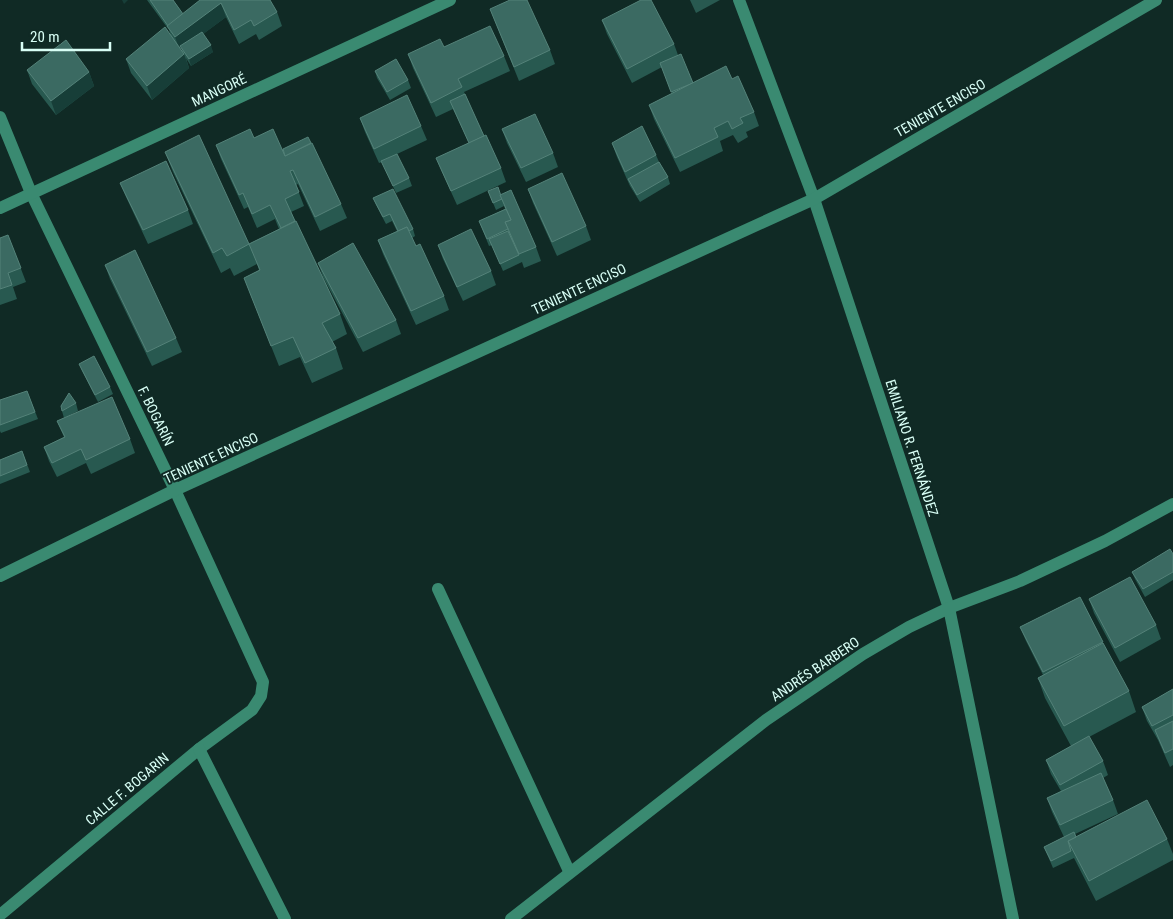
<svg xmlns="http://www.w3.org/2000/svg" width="1173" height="919" font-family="'Roboto Condensed',sans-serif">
  <rect width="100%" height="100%" fill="#102a25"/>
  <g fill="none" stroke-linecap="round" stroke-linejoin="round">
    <g stroke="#3a8a71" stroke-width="12">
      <path d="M 739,0 L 814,199 L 949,608 L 1013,919"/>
      <path d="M 0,117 L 31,193 L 175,490 L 263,682 L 261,696 L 252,710 L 199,749 L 0,915"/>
      <path d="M 0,208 L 450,0"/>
      <path d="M 0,576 L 175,490 L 814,199 L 1156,0"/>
      <path d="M 438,589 L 569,871"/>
      <path d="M 199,749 L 285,919"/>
      <path d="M 511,919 L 766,720 L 863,654 L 909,627 L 949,608 L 1020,581 L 1105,541 L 1173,504"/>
    </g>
  </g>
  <g fill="#285950">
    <path d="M 147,0 L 173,0 L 183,14 L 200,0 L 277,12 L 282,26 L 259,40 L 256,34 L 239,44 L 226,17 L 203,34 L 213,52 L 191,66 L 186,58 L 189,68 L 152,100 L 131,73 L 126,59 L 171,36 L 169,30 Z"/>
    <path d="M 690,0 L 720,0 L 696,13 Z"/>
    <path d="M 490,9 L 550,50 L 555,64 L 519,81 Z"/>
    <path d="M 602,20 L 674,44 L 678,55 L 693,83 L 732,79 L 754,112 L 759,126 L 746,132 L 748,137 L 738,143 L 733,135 L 720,141 L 723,151 L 680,172 L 654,119 L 649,105 L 672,94 L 662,67 L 632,83 L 607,34 Z"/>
    <path d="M 444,47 L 504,56 L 510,71 L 464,92 L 484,136 L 501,168 L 506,182 L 457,205 L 442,172 L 436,158 L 469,143 L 453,109 L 436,117 L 413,68 L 408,54 Z"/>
    <path d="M 27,70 L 89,72 L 94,86 L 56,115 L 32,84 Z"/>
    <path d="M 375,71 L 408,80 L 411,88 L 390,100 L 377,78 Z"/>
    <path d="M 360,118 L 421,126 L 427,140 L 397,154 L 409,178 L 412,186 L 396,193 L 382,162 L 379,163 L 365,132 Z"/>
    <path d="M 502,129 L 553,153 L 558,167 L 526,182 L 507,143 Z"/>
    <path d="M 254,138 L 283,149 L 341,204 L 347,218 L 320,231 L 298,184 L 296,185 L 304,206 L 291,212 L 340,314 L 347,334 L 332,342 L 336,348 L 343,369 L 312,383 L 300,357 L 279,366 L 244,278 L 259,270 L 257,264 L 234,276 L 230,268 L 221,273 L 173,172 L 165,152 L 249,244 L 279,229 L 275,219 L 257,228 L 248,207 L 244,209 L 221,159 L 216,145 Z"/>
    <path d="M 612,143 L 656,155 L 659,162 L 668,177 L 670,184 L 640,202 L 630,186 L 617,157 Z"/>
    <path d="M 120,183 L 188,210 L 193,224 L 148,244 L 126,197 Z"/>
    <path d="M 528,189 L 586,226 L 591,240 L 557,256 L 533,203 Z"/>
    <path d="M 488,191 L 501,194 L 536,247 L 541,261 L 524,268 L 522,262 L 503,271 L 492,245 L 489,246 L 479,221 L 505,209 L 504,206 L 496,210 Z"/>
    <path d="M 373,198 L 413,229 L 415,236 L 412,238 L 416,246 L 444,296 L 449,310 L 416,325 L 383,254 L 378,240 L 397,231 L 392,221 L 386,224 L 376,205 Z"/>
    <path d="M 8,235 L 26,282 L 13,287 L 17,299 L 0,305 L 0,238 Z"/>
    <path d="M 438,245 L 491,271 L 496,285 L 463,301 L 443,259 Z"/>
    <path d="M 318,263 L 396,320 L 401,334 L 363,352 L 323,277 Z"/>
    <path d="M 105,265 L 176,338 L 182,352 L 152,366 L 110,279 Z"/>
    <path d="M 79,364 L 110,387 L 113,394 L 98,402 L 82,371 Z"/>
    <path d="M 27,391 L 38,419 L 1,433 L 0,431 L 0,400 Z"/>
    <path d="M 76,403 L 78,411 L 64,418 L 130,439 L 135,453 L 91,474 L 86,463 L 57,477 L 49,461 L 44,447 L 64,437 L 57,421 L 64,418 L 62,411 Z"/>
    <path d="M 22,451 L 30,472 L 0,484 L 0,460 Z"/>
    <path d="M 1173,554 L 1173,580 L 1145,597 L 1135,579 L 1132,572 Z"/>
    <path d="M 1080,597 L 1103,644 L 1129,691 L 1136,712 L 1089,737 L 1103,761 L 1108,775 L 1103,778 L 1113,800 L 1118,814 L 1075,834 L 1076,837 L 1167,839 L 1173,854 L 1173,860 L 1096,901 L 1074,858 L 1053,868 L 1044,847 L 1064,837 L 1052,812 L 1047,798 L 1061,791 L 1051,774 L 1046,760 L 1071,746 L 1045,698 L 1038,678 L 1043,675 L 1026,641 L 1020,627 Z"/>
    <path d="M 1089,599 L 1156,625 L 1161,639 L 1120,662 L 1094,613 Z"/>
    <path d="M 1173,689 L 1173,765 L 1170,767 L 1158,740 L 1147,721 L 1142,707 Z"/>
  </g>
  <g fill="#173e38">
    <path d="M 122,0 L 128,0 L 124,4 Z"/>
    <path d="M 221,3 L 226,17 L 182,50 L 180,46 L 182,50 L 180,51 L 175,37 Z"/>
    <path d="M 211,45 L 213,52 L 191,66 L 189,59 Z"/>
    <path d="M 184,54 L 189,68 L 152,100 L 147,86 Z"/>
    <path d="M 89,72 L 94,86 L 56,115 L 51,101 Z"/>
  </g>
  <g fill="#3b6a62" stroke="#548279">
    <path d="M 150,0 L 173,0 L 183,14 L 168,26 Z"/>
    <path d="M 200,0 L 270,0 L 277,12 L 254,26 L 251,20 L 234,30 L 221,3 L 175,37 L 167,26 Z"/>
    <path d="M 510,0 L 527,0 L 550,50 L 514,67 L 490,9 Z"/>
    <path d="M 641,0 L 651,0 L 674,44 L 627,69 L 602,20 Z"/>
    <path d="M 490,26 L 504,56 L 458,79 L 462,87 L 431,103 L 408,54 L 440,39 L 444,47 Z"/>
    <path d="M 165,27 L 184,54 L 147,86 L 126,59 Z"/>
    <path d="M 202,32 L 211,45 L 189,59 L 180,46 Z"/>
    <path d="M 66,40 L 89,72 L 51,101 L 27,70 Z"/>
    <path d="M 681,54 L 693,83 L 671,92 L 660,63 Z"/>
    <path d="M 396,59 L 408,80 L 387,92 L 375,71 Z"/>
    <path d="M 726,66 L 732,79 L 738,76 L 754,112 L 740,118 L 743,123 L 732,129 L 728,121 L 714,128 L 718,137 L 675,158 L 649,105 Z"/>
    <path d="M 465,94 L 484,136 L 469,143 L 450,101 Z"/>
    <path d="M 407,95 L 421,126 L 374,149 L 360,118 Z"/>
    <path d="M 535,114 L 553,153 L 521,168 L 502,129 Z"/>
    <path d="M 642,126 L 656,155 L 625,172 L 612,143 Z"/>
    <path d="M 250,129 L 254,138 L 273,129 L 285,156 L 312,143 L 341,204 L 315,217 L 293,170 L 290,171 L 299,192 L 285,199 L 295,221 L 281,228 L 270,205 L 252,214 L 243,193 L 239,195 L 216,145 Z"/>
    <path d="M 199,135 L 249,244 L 227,256 L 222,248 L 213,253 L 165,152 Z"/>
    <path d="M 486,135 L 501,168 L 451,191 L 436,158 Z"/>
    <path d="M 308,137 L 311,143 L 285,156 L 283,149 Z"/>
    <path d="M 397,154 L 409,178 L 393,186 L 381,161 Z"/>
    <path d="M 166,161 L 188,210 L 143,230 L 120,183 Z"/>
    <path d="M 659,162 L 668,177 L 637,195 L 628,179 Z"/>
    <path d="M 562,173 L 586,226 L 552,242 L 528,189 Z"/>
    <path d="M 498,187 L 502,199 L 493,203 L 488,191 Z"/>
    <path d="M 393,189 L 413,229 L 409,231 L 407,227 L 398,231 L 390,214 L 383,217 L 373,198 Z"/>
    <path d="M 511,190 L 536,247 L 519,254 L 505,222 L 511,220 L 500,195 Z"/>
    <path d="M 506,209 L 511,220 L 505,222 L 508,229 L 487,239 L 479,221 Z"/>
    <path d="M 296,221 L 340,314 L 322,323 L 336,348 L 305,363 L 293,337 L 271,346 L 244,278 L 260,270 L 249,244 Z"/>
    <path d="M 407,227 L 416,246 L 420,244 L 444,296 L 411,311 L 378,240 Z"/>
    <path d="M 471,229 L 491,271 L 457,287 L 438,245 Z"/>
    <path d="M 508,231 L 519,255 L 500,264 L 489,239 Z"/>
    <path d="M 8,235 L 21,268 L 8,273 L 12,285 L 0,289 L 0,238 Z"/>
    <path d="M 353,243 L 396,320 L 358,338 L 318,263 Z"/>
    <path d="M 135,250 L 176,338 L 147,352 L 105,265 Z"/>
    <path d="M 94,356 L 110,387 L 95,395 L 79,364 Z"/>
    <path d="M 27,391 L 35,412 L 0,425 L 0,400 Z"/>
    <path d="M 69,393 L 76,403 L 62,411 L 61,406 Z"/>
    <path d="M 112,397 L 130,439 L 86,460 L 81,449 L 52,463 L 44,447 L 65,437 L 57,421 Z"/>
    <path d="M 22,451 L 27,465 L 0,476 L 0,460 Z"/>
    <path d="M 1170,549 L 1173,554 L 1173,572 L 1143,589 L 1132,572 Z"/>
    <path d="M 1130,577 L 1156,625 L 1115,648 L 1089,599 Z"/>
    <path d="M 1080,597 L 1103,642 L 1043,672 L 1020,627 Z"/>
    <path d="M 1103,643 L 1129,691 L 1064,726 L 1038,678 Z"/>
    <path d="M 1173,689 L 1173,715 L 1152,726 L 1142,707 Z"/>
    <path d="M 1173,721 L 1173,749 L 1165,753 L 1155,730 Z"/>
    <path d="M 1089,736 L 1103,761 L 1060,785 L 1046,760 Z"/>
    <path d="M 1101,773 L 1113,800 L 1060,825 L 1047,798 Z"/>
    <path d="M 1147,800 L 1167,839 L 1089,881 L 1068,841 Z"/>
    <path d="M 1074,832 L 1076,837 L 1068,841 L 1071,851 L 1051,861 L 1044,847 Z"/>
  </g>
  <g text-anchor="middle" stroke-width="4" stroke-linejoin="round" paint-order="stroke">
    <g font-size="14" fill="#d9fff6" stroke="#102a25">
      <text transform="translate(219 90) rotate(-25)" y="5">MANGORÉ</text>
      <text transform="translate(940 108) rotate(-30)" y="5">TENIENTE ENCISO</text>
      <text transform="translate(579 289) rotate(-25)" y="5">TENIENTE ENCISO</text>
      <text transform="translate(156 416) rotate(64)" y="5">F. BOGARÍN</text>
      <text transform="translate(912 448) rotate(72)" y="5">EMILIANO R. FERNÁNDEZ</text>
      <text transform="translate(211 458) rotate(-25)" y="5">TENIENTE ENCISO</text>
      <text transform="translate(815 669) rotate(-34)" y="5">ANDRÉS BARBERO</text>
      <text transform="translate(127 789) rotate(-40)" y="5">CALLE F. BOGARIN</text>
    </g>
  </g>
  <path d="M22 42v8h88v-8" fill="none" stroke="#d9fff6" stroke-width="2.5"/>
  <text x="30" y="42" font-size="15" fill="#d9fff6" stroke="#102a25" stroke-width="4" paint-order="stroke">20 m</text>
</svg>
